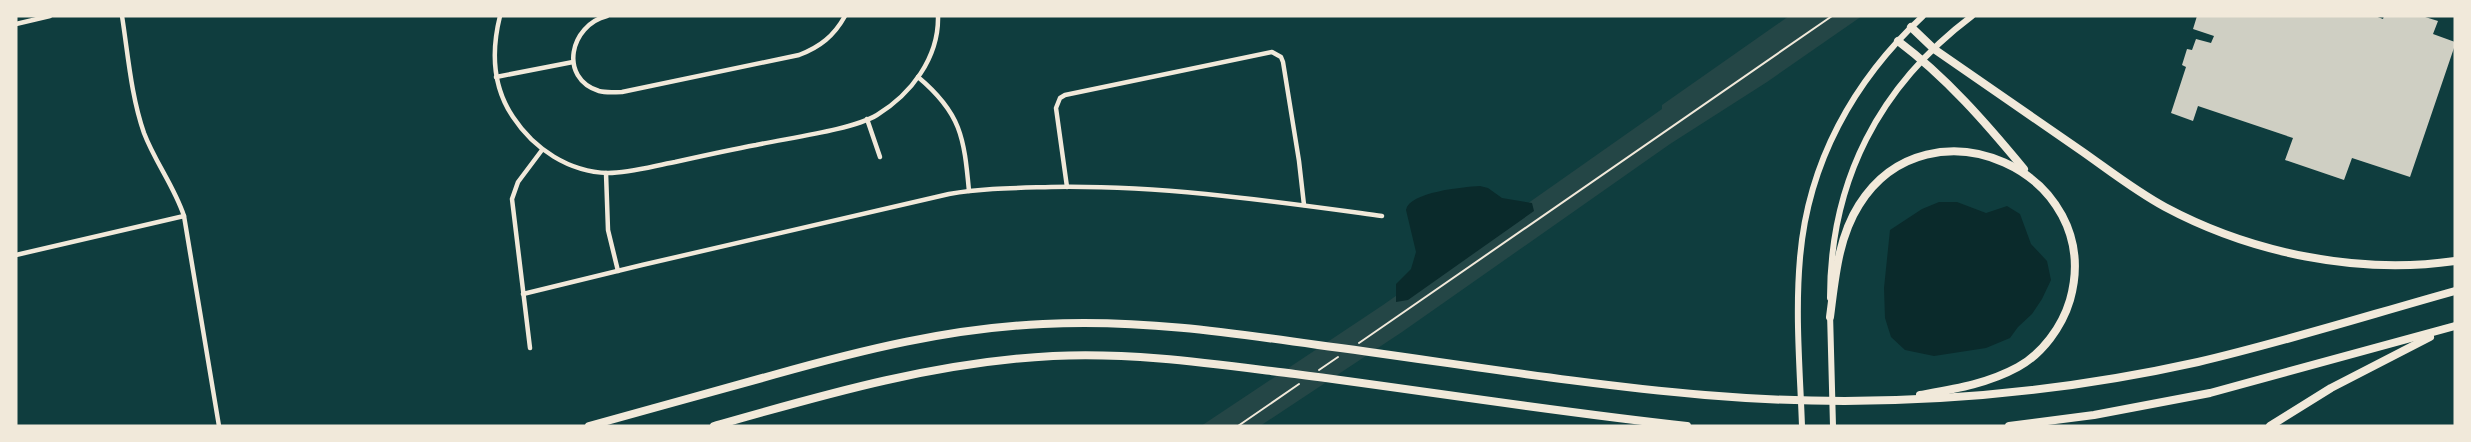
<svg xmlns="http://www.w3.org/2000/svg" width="2471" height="442" font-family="'PT Sans Narrow',sans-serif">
  <rect width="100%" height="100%" fill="#0f3d3e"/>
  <path fill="#244646" d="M 1789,16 L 1862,16 L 1767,82 L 1670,144 L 1402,332 L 1260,426 L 1201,426 L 1383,305 L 1662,109 L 1662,105 Z"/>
  <g fill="#0a2a2b">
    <path d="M 1480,186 L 1488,188 L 1502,198 L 1532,203 L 1534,211 L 1408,300 L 1396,302 L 1396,284 L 1411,269 L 1416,252 L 1406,210 C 1409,192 1463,187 1480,186 Z"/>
    <path d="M 1939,202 L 1957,202 L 1986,213 L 2007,206 L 2020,214 L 2031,244 L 2047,261 L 2051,280 L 2042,299 L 2032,314 L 2018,327 L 2010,338 L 1986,348 L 1934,356 L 1905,350 L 1891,337 L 1885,318 L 1884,288 L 1890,230 L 1922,209 Z"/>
  </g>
  <path fill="#cfcfc3" d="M 2197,16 L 2375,16 L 2383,19 L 2384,16 L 2422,16 L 2438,21 L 2433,34 L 2455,42 L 2455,45 L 2410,177 L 2352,158 L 2344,180 L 2285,160 L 2293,138 L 2198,106 L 2193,121 L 2171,113 L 2186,67 L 2182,65 L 2187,49 L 2192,50 L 2196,39 L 2211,43 L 2214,36 L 2193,29 Z"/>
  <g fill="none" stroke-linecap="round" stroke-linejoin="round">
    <g stroke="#f1e9da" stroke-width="2">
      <path d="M 1359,343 L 1832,16"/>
      <path d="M 1319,370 L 1338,357"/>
      <path d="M 1238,426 L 1299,384"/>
    </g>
    <g stroke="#f1e9da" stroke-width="4.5">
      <path d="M 122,16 C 128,54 131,96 144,133 C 155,162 174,186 184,216 L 219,426"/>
      <path d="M 500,16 C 491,52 492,86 513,117 C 534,149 569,172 608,173 C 630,173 653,166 675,162 C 702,156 729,150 756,145 C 788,138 852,130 877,115 C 911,94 939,58 938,16"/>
      <path d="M 607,16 C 570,25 558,78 599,91 C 606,93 614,92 622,92 L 799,55 C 820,47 834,36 845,16"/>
      <path d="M 16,24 L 50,16"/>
      <path d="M 496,77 L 573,62"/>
      <path d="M 918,77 C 961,113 964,137 969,191"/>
      <path d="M 867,119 L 880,157"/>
      <path d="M 606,173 L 608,230 L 618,271"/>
      <path d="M 1067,187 L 1056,108 L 1060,98 L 1065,95 L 1272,52 L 1281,57 L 1283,62 L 1299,161 L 1304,205"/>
      <path d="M 16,255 L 184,216"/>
      <path d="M 523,294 L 642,265 L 949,194 C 983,188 1016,188 1051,187 C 1162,185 1271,201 1382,216"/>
      <path d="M 530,348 L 512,199 L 518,182 L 542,150"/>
    </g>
    <g stroke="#f1e9da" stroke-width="6">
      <path d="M 1830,298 C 1830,181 1879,86 1972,16"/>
      <path d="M 1830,313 L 1833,426"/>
      <path d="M 1802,426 C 1800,370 1795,314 1800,258 C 1808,163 1853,81 1923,16"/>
    </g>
    <g stroke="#f1e9da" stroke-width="8">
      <path d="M 1911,27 L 1934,49 C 1984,83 2033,118 2083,152 C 2110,171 2137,192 2165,207 C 2251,253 2358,275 2455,261"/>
      <path d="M 1898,41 C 1946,77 1986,123 2024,169"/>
      <path d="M 1830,317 C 1835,279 1838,238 1859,205 C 1929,93 2106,172 2070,300 C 2062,327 2042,354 2018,367 C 1987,384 1954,389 1920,395"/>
      <path d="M 589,426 C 650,409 712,392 773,375 C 862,350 950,328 1043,324 C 1136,319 1227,332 1318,345 C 1447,362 1576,384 1705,395 C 1870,409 2036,398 2198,362 C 2284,342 2369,315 2455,291"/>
      <path d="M 714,426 C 826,394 936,362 1053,356 C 1134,352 1214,364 1295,374 C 1426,391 1556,412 1687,426"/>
      <path d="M 2009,426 L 2094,415 L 2210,393 L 2455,326"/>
      <path d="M 2270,426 L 2331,388 L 2430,337"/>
    </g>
  </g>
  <rect width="2471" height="442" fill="none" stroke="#f1e9da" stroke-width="35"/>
</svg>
